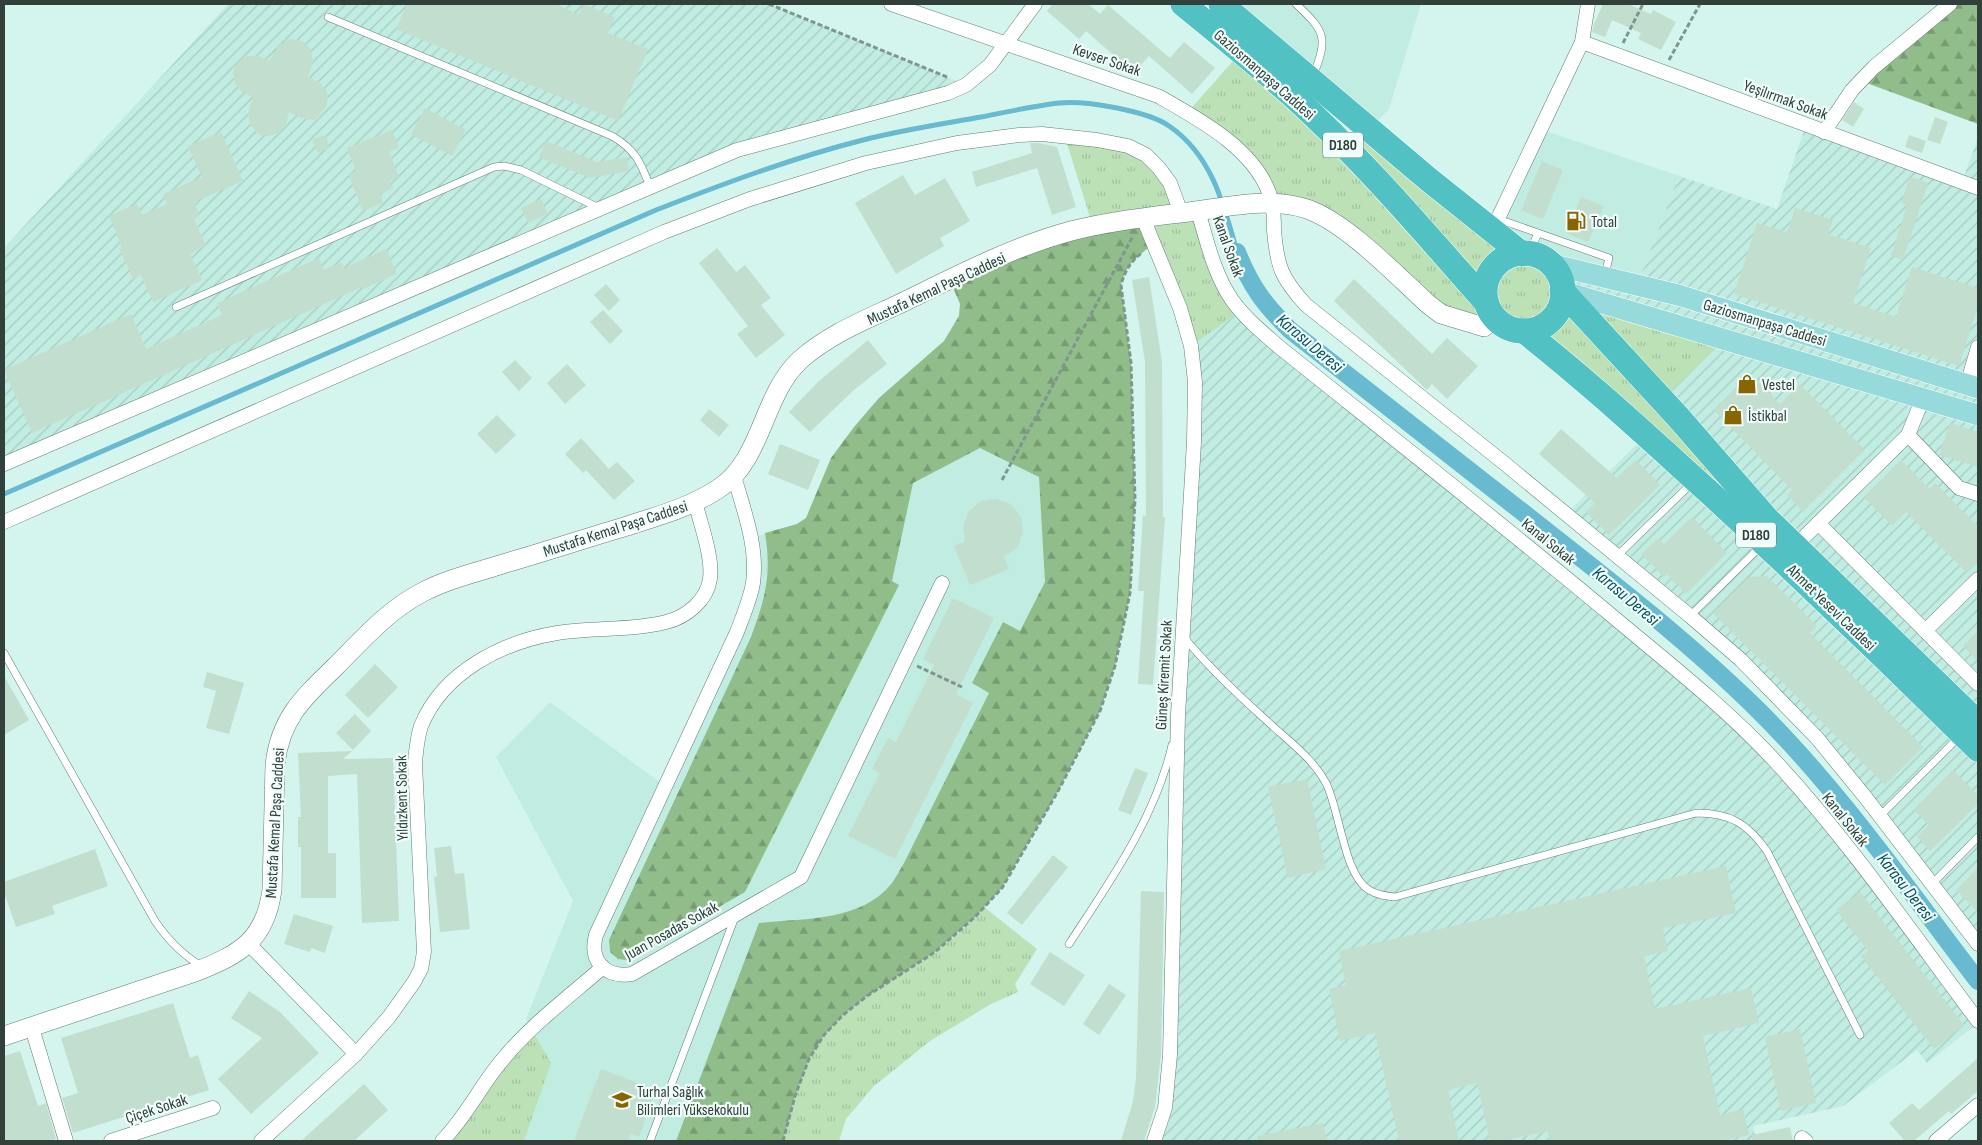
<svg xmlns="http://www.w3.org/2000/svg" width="1982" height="1145" font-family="'Sofia Sans Condensed',sans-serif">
  <defs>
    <pattern id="industrial-furrows" width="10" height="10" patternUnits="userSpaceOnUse" patternTransform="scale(1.25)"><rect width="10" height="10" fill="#c1ece1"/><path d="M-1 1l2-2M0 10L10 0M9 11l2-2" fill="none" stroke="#a6cbc2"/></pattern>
    <pattern id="grass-tufts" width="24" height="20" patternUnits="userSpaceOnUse" patternTransform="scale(1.25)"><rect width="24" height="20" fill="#bce1b6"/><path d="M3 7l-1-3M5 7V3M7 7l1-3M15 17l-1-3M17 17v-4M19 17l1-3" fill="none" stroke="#a2c29d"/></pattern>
    <pattern id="forest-firs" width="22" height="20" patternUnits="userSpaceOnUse" patternTransform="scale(1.25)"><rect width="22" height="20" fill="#91bd8a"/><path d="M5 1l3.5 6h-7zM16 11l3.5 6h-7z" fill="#779b72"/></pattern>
  </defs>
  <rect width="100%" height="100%" fill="#d4f5ed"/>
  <g fill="#c1ece1">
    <path d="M 1221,4 L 1421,4 L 1389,109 L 1369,130 Z"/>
    <path d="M 1540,129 L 1679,176 L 1637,285 L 1550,264 L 1529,254 L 1492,231 Z"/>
    <path d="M 1154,244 L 1131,262 L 1124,272 L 1121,285 L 1131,363 L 1135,499 L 1130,593 L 1115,666 L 1100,711 L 1057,793 L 1002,888 L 975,917 L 809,1059 L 783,1141 L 524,1141 L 550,1063 L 526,1019 L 573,901 L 496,757 L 550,702 L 665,786 L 746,608 L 751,538 L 797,524 L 806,518 L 831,458 L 854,427 L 879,398 L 944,341 L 959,316 L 960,304 L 950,280 Z"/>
  </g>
  <g fill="url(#industrial-furrows)">
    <path d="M 228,4 L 769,4 L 966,85 L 737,150 L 4,464 L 4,248 Z"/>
    <path d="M 1806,125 L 1962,182 L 1978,138 L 1978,944 L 1880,816 L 1741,660 L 1566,514 L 1646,435 L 1562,291 L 1559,276 L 1637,285 L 1679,176 L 1777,209 Z"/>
    <path d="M 1241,311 L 1584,593 L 1776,762 L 1978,1023 L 1927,1063 L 1917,1050 L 1843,1106 L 1753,1126 L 1756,1140 L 1751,1141 L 1154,1141 L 1165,1108 L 1191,346 Z"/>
  </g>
  <g fill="url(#grass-tufts)">
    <path d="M 1241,52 L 1341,142 L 1360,123 L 1529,254 C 1545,258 1556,269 1562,285 L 1726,339 L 1662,399 L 1730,477 L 1711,494 L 1516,330 L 1500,323 L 1441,314 L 1356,239 L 1272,203 L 1253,166 L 1187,113 Z"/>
    <path d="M 1065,137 L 1146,155 L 1181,213 L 1198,211 L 1241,311 L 1191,346 L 1143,218 L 1093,227 Z"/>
    <path d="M 984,907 L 1037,949 L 1015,984 L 1018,992 L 991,1004 L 930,1041 L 874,1086 L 846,1119 L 839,1141 L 783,1141 C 793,1106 800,1065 824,1035 C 853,999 897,979 934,953 C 952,940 970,923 984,907 Z"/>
    <path d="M 532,1030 L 551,1063 L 524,1141 L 442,1141 Z"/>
  </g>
  <g fill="url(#forest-firs)">
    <path d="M 1950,4 L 1978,4 L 1978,124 L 1861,81 Z"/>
    <path d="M 1143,218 L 1154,244 C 1137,256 1126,264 1121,285 L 1131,363 L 1135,499 L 1130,593 L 1115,666 L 1100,711 L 1057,793 L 1002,888 L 975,917 L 935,952 L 867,996 L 843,1015 L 824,1035 L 809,1059 L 795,1096 L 783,1141 L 676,1141 L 759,923 C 804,918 861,922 892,883 C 896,877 900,870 904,863 L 989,693 L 972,683 L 1003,622 L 1020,631 L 1045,582 L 1039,477 L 980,448 L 913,483 L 892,581 L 899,585 L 745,892 L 627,960 L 618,959 L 610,952 L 609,940 L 751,637 C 765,599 772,575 765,533 L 797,524 L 806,518 L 831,458 L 854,427 L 879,398 L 944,341 L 959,316 L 960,304 L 950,280 L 1025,247 Z"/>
  </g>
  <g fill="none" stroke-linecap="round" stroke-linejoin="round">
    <path stroke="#67bacf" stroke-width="5" d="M 4,494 L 656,210 C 723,184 792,158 863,140 C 902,130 942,124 981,117 C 1007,112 1033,106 1059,103 C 1085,100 1148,111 1169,126 C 1212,155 1224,205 1237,252"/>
    <path stroke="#67bacf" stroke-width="18" d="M 1237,252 C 1251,287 1264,304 1290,330 C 1373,395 1456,460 1539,525 C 1613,583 1691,644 1758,710 C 1840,791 1908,890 1978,981"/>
  </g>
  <g fill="#c2dece">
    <path d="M 407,4 L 555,4 L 579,14 L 583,4 L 615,17 L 608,33 L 648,49 L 618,121 L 396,29 Z"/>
    <path d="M 1053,4 L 1088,4 L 1100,14 L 1108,5 L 1170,58 L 1184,42 L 1215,68 L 1192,94 L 1149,56 L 1134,73 L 1086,31 L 1079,39 L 1047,11 Z"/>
    <path d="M 1603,4 L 1628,4 L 1651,14 L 1653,10 L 1676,22 L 1661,50 L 1638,39 L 1641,33 L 1612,20 L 1605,37 L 1592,32 L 1594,24 Z"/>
    <path d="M 293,39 L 304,42 L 311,50 L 313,62 L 308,77 L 319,82 L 326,91 L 328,96 L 326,107 L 315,120 L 302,118 L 289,112 L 286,124 L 278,133 L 268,136 L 262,135 L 257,133 L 250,124 L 248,113 L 253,97 L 242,92 L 235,84 L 233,72 L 235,67 L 238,62 L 247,56 L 259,56 L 269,61 L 278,46 L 288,40 Z"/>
    <path d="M 1854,102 L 1864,109 L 1853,127 L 1842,120 Z"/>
    <path d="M 425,108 L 466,130 L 452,156 L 411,134 Z"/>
    <path d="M 1935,117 L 1948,122 L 1940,144 L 1927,140 Z"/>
    <path d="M 392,130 L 399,147 L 389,152 L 399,177 L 390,181 L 393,188 L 380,194 L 383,203 L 363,211 L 348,174 L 356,171 L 347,148 Z"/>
    <path d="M 221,132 L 243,181 L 194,202 L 200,216 L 194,219 L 206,246 L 190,254 L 202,280 L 153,302 L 141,275 L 133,279 L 119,248 L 122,247 L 109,216 L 137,204 L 142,215 L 167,204 L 163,194 L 202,177 L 188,146 Z"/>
    <path d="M 325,135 L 330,148 L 318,153 L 312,140 Z"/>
    <path d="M 1909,135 L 1926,141 L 1922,153 L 1905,147 Z"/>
    <path d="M 546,141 L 597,162 L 627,157 L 629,171 L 590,178 L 539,157 Z"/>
    <path d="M 1030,143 L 1038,143 L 1057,147 L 1076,207 L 1052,215 L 1037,168 L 976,187 L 972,172 L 1032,153 Z"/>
    <path d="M 1542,161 L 1563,170 L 1543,219 L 1521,210 Z"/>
    <path d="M 903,175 L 915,195 L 945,178 L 970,221 L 940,238 L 944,246 L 896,274 L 855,203 Z"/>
    <path d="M 1910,177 L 1928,183 L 1903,260 L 1891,256 L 1907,205 L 1901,203 Z"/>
    <path d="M 1581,197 L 1604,206 L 1588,242 L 1566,233 Z"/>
    <path d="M 541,199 L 548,214 L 528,223 L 521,208 Z"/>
    <path d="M 1795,208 L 1833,220 L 1828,234 L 1871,248 L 1853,303 L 1896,317 L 1912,267 L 1978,288 L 1978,306 L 1959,366 L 1734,294 L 1757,223 L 1787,232 Z"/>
    <path d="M 717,248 L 736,272 L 745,265 L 771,298 L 761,305 L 785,335 L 756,358 L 737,334 L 748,326 L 699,263 Z"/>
    <path d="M 386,249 L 397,274 L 363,289 L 362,287 L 32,433 L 4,370 L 131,314 L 146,349 L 222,315 L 217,303 L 319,258 L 324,270 L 342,262 L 344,268 Z"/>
    <path d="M 1149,277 L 1162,362 L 1163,517 L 1165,517 L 1153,685 L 1138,684 L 1144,591 L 1138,591 L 1143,515 L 1146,516 L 1145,362 L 1132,280 Z"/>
    <path d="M 1354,279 L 1432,354 L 1447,338 L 1478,366 L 1447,399 L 1432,384 L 1427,390 L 1334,301 Z"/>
    <path d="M 606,284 L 620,300 L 609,311 L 594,295 Z"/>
    <path d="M 603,310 L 623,331 L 610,344 L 590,322 Z"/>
    <path d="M 868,340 L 887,364 L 855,389 L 810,432 L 789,412 L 818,382 Z"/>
    <path d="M 515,360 L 532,378 L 519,391 L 502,372 Z"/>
    <path d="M 567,364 L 586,385 L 565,404 L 547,383 Z"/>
    <path d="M 1750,374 L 1780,404 L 1800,384 L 1865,450 L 1803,512 L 1787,495 L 1792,490 L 1714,410 Z"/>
    <path d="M 709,409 L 729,425 L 719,437 L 700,420 Z"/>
    <path d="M 497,415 L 516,435 L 496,454 L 477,434 Z"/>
    <path d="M 1950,423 L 1978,432 L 1978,467 L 1939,455 Z"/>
    <path d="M 1561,429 L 1617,478 L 1636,460 L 1660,485 L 1609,535 L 1586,512 L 1595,503 L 1539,454 Z"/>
    <path d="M 581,438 L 609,469 L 617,462 L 635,481 L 614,500 L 586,470 L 583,473 L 565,454 Z"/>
    <path d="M 780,444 L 820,460 L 808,490 L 768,474 Z"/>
    <path d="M 1901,460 L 1930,489 L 1935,483 L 1978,527 L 1978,562 L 1967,573 L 1906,512 L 1892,526 L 1864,497 Z"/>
    <path d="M 996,499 L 1011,504 L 1021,517 L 1023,532 L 1018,547 L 1004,557 L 1009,569 L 970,585 L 954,546 L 965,541 L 963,526 L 969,511 L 981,501 Z"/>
    <path d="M 1692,517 L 1727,553 L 1686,594 L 1667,574 L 1664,577 L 1641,554 L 1658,539 L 1664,544 Z"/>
    <path d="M 1767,576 L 1817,626 L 1810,633 L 1923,747 L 1885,785 L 1713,613 L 1749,577 Z"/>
    <path d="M 953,598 L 994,618 L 956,694 L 973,703 L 895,859 L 848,836 L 880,773 L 872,769 L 888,738 L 896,742 L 934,665 L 923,659 Z"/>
    <path d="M 1978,631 L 1978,662 L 1963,646 Z"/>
    <path d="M 375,664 L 398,687 L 368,718 L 345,695 Z"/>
    <path d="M 207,672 L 244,683 L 229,734 L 206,728 L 216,691 L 203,687 Z"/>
    <path d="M 4,676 L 29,720 L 4,735 Z"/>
    <path d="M 355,714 L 371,731 L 353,750 L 336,733 Z"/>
    <path d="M 352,751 L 343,759 L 393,758 L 399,921 L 362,923 L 357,774 L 328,776 L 328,853 L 336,853 L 336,898 L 301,898 L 301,847 L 298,847 L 298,817 L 301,817 L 298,753 Z"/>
    <path d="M 1135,768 L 1148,773 L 1131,815 L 1118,810 Z"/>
    <path d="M 1953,770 L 1978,795 L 1978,804 L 1930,851 L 1917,837 L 1929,825 L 1914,810 Z"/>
    <path d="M 1307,779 L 1326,869 L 1288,878 L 1268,787 Z"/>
    <path d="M 451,846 L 455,874 L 464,873 L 470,929 L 440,932 L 434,877 L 437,876 L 434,848 Z"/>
    <path d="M 95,849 L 108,886 L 52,906 L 55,914 L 16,927 L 4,892 L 4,882 Z"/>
    <path d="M 1053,855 L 1068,867 L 1022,925 L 1007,913 Z"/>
    <path d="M 1726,866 L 1736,913 L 1663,928 L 1668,951 L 1644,956 L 1655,1009 L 1751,988 L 1759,1023 L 1703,1036 L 1720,1115 L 1743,1109 L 1749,1135 L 1719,1141 L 1549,1141 L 1548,1131 L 1502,1141 L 1490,1141 L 1477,1083 L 1448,1090 L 1459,1141 L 1399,1141 L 1375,1033 L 1340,1041 L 1329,989 L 1346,985 L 1339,951 Z"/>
    <path d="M 1978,868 L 1978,912 L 1956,890 Z"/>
    <path d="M 1141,891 L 1164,892 L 1161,1054 L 1155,1107 L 1144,1141 L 1121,1141 L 1133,1101 L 1136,1079 Z"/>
    <path d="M 1860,892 L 1964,1025 L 1934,1049 L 1861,956 L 1868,951 L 1836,910 Z"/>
    <path d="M 294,914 L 333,926 L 325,953 L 311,948 L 310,952 L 284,944 Z"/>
    <path d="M 1050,952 L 1085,975 L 1064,1006 L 1030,984 Z"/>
    <path d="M 1109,984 L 1126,995 L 1099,1035 L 1083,1024 Z"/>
    <path d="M 249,991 L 280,1012 L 319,1053 L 251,1114 L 218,1079 L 262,1038 L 231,1018 Z"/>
    <path d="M 173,1003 L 190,1058 L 198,1055 L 209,1090 L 73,1133 L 62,1098 L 78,1093 L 61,1038 Z"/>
    <path d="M 1800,1029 L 1816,1103 L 1781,1111 L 1765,1037 Z"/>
    <path d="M 20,1051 L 38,1106 L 46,1103 L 56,1139 L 48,1141 L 4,1141 L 4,1056 Z"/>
    <path d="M 1978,1058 L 1978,1091 L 1951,1114 L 1949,1111 L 1914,1141 L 1905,1141 L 1889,1123 L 1912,1103 L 1919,1110 Z"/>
    <path d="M 601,1069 L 656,1090 L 639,1137 L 630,1134 L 628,1141 L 574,1141 Z"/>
    <path d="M 364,1084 L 388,1110 L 354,1141 L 301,1141 Z"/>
    <path d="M 1323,1123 L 1327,1141 L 1258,1141 L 1257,1136 Z"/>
    <path d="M 1790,1127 L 1793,1141 L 1752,1141 L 1752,1135 Z"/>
  </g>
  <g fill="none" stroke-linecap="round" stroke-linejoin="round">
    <defs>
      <g id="lane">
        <path d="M 1296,4 C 1326,32 1328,38 1313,76"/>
        <path d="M 328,17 L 612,136 C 636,150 641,163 650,187"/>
        <path d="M 1498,219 L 1538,233"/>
        <path d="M 1529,254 L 1538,233 L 1609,258 L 1605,274"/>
        <path d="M 176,307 L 494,167 L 504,166 L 521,170 L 599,208"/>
        <path d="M 1617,556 L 1692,483"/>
        <path d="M 1690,616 L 1760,547"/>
        <path d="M 1183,636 C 1208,667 1237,694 1266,720 C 1287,740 1312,757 1326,783 C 1340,811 1344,875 1369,890 C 1377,895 1386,896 1395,897 L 1696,813 C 1730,813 1747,823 1767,851 L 1860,1035"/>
        <path d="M 4,653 L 155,921 C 168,940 182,955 203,967"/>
        <path d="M 1880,816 L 1959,737"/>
        <path d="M 1932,884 L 1978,837"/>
        <path d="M 1069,944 C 1110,881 1155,819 1172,745"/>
        <path d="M 650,1141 L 735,917"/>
      </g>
      <g id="street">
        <path d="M 891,4 L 1158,96 C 1199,119 1261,152 1272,203 C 1274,212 1274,221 1274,230 C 1277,266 1281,278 1306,305 L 1504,463 L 1690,616 L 1741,660 L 1817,738 L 1866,798 L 1978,944"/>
        <path d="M 1582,42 L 1588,4"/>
        <path d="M 1824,132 L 1852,90 L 1874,67 L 1950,4"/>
        <path d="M 1198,211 C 1207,241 1214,274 1232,300 C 1245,318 1262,332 1278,346 C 1389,435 1501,523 1611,615 C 1667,662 1725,707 1775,761 C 1850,842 1912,933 1978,1021"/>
        <path d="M 1143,218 L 1180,308 L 1191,346 L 1195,382 L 1194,442 L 1178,715 L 1170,1055 L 1165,1108 L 1154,1141"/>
        <path d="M 1492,231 L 1582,42 L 1978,188"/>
        <path d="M 1967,385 L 1978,347"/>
        <path d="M 1908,435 L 1959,488 L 1978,494"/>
        <path d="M 4,464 L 737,150 L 948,93 L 966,85 L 990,65 L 1035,4"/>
        <path d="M 734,476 C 744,511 758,547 753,583 C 750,600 743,616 737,632 L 596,935 C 589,961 605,978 632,974 L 801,877 L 942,583"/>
        <path d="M 4,522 L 664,232 L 750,199 L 866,163 L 957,143 L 1019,135 L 1042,134 L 1097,140 L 1128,146 L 1146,155 L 1159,168 L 1170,183 L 1181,213"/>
        <path d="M 1818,523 L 1978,684"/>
        <path d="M 1795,546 L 1908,435 L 1923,398"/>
        <path d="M 1925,631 L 1978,579"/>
        <path d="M 248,943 L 356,1054"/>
        <path d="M 32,1028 L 66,1141"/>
        <path d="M 1802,1138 L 1806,1141"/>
        <path d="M 111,1141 L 213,1108"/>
        <path d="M 261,1141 L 356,1054 L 389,1017 L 414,982 L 421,969 L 424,952 L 415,763 C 416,751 417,738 421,726 C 443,672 502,642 557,633 C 593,627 631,631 666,622 C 687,617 707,600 710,579 C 713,556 700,523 695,501"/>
        <path d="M 442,1141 C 467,1116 481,1084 504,1058 C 530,1026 571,995 603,967"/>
        <path d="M 1936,1141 L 1978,1105"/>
      </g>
      <path id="secondary" d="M 4,1036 L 195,972 C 240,954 265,941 272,890 L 275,765 C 280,718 304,697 336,666 C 362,640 387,611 421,593 C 447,579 478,572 506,563 C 547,551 587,538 627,526 C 658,516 691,507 718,489 C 763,460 762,395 800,360 C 828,335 863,321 897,305 C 953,278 1011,247 1071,231 C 1114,220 1159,216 1203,210 C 1237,205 1274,198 1307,209 C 1347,223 1396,275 1428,304 L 1441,314 L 1484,327 L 1494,317"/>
      <g id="primary">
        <path d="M 1550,264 L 1678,295 L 1978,388"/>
        <path d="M 1562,291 L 1978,415"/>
      </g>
      <g id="highway">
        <path d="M 1183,4 C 1220,34 1258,65 1294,97 C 1363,160 1424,232 1486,302"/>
        <path d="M 1221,4 L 1428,179 L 1522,254"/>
        <circle cx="1524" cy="292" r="39"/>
        <path d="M 1562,291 L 1678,417 L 1767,519 L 1978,723"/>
        <path d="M 1524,331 C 1589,382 1649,438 1710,493 C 1801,577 1890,662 1978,749"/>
      </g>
    </defs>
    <use href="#lane" stroke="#5f7e76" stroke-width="8"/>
    <use href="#street" stroke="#5f7e76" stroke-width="15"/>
    <use href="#secondary" stroke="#5f7e76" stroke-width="20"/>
    <use href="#primary" stroke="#fff" stroke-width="22"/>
    <use href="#highway" stroke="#fff" stroke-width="26"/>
    <g stroke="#7f9690" stroke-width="3" stroke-dasharray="5 2.5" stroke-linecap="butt">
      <path d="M 769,4 L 947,77"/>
      <path d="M 1623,43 L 1643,4"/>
      <path d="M 1669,60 L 1700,4"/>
      <path d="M 1002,480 L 1133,236"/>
      <path d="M 917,666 L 962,687"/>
      <path d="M 783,1141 L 795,1096 L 809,1059 L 824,1035 L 843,1015 L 867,996 L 935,952 L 975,917 L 1002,888 L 1057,793 L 1100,711 L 1115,666 L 1130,593 L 1135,499 L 1131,363 L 1121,285 C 1125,270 1131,261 1143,252"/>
    </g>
    <use href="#lane" stroke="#fff" stroke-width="7"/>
    <use href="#street" stroke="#fff" stroke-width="14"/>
    <use href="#secondary" stroke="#fff" stroke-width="19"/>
    <use href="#primary" stroke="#97dadc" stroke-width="21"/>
    <use href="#highway" stroke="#51c1c4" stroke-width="25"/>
  </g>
  <defs>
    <symbol id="fuel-bare" viewBox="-9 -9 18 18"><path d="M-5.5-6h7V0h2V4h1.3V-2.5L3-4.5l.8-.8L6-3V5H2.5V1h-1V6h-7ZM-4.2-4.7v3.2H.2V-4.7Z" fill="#886501" stroke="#f0fdfa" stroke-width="2.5" paint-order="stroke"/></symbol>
    <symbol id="shop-bare" viewBox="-9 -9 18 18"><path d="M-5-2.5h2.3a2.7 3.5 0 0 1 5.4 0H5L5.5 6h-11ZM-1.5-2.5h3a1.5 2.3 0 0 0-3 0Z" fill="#886501" stroke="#f0fdfa" stroke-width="2.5" paint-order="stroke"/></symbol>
    <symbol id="university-bare" viewBox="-9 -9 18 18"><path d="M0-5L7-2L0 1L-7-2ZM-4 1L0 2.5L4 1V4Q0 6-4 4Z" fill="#886501" stroke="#f0fdfa" stroke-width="2.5" paint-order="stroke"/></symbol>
  </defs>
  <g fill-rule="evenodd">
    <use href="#fuel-bare" x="1562" y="207" width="28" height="28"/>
    <use href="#shop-bare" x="1733" y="370" width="28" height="28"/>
    <use href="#shop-bare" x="1719" y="401" width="28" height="28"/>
    <use href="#university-bare" x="608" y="1086" width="28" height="28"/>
  </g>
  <g text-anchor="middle" stroke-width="4.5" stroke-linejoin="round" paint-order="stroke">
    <g fill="#f0fdfa" stroke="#6b7975" stroke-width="1">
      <rect x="1323" y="132.5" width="40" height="25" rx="4"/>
      <rect x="1736" y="522.5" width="40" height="25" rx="4"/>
    </g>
    <g font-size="15" font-weight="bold" fill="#32403c">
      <text x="1343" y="150">D180</text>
      <text x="1756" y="540">D180</text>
    </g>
    <g font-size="16" fill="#32403c" stroke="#f0fdfa">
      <text transform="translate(1107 59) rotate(19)" y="6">Kevser Sokak</text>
      <text transform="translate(1265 74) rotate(41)" y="6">Gaziosmanpaşa Caddesi</text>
      <text transform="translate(1786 99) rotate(20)" y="6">Yeşilırmak Sokak</text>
      <text transform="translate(1229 246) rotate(70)" y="6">Kanal Sokak</text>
      <text transform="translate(936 288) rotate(-25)" y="6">Mustafa Kemal Paşa Caddesi</text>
      <text transform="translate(1765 322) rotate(17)" y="6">Gaziosmanpaşa Caddesi</text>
      <text transform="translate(615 528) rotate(-18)" y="6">Mustafa Kemal Paşa Caddesi</text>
      <text transform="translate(1549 541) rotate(39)" y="6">Kanal Sokak</text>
      <text transform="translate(1832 607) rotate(44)" y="6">Ahmet Yesevi Caddesi</text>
      <text transform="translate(1163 675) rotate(-87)" y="6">Güneş Kiremit Sokak</text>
      <text transform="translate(401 798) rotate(-91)" y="6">Yıldızkent Sokak</text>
      <text transform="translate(1846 819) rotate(51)" y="6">Kanal Sokak</text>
      <text transform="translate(274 823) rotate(-87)" y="6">Mustafa Kemal Paşa Caddesi</text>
      <text transform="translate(671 930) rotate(-29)" y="6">Juan Posadas Sokak</text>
      <text transform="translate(156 1108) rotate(-18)" y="6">Çiçek Sokak</text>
    </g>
    <g font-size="16" fill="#32403c" stroke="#f0fdfa" text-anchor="start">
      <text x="1591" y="227">Total</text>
      <text x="1762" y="390">Vestel</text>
      <text x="1748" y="421">İstikbal</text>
      <text x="637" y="1097">Turhal Sağlık<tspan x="637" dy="18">Bilimleri Yüksekokulu</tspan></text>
    </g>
    <g font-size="18" font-style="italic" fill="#055160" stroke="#f0fdfa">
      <text transform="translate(1310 343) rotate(40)" y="6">Karasu Deresi</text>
      <text transform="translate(1626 596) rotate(40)" y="6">Karasu Deresi</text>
      <text transform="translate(1906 887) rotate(52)" y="6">Karasu Deresi</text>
    </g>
  </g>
  <rect width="1982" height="1145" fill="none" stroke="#32403c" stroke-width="10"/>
</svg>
